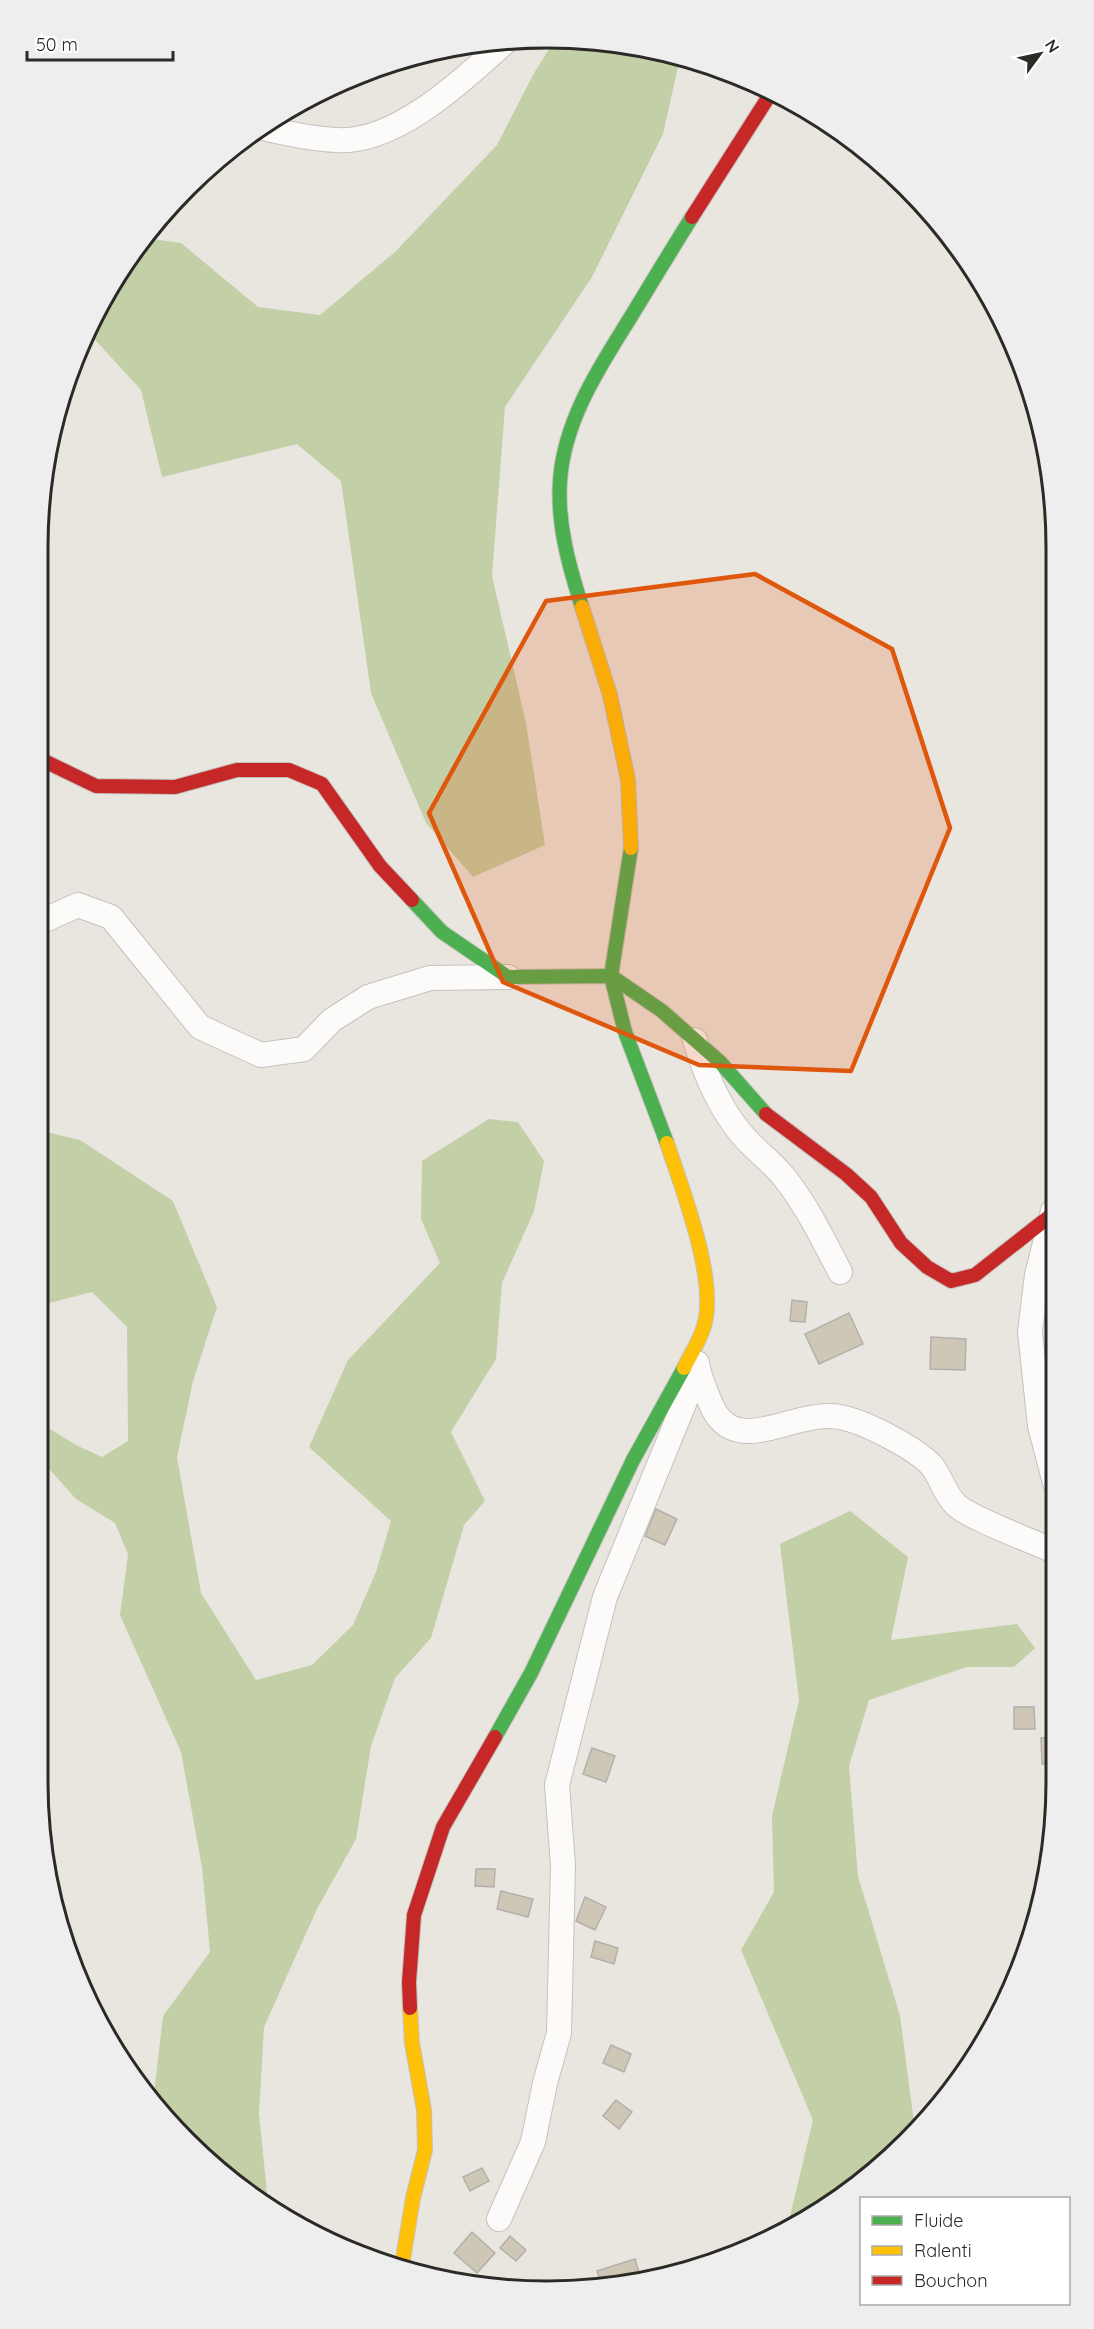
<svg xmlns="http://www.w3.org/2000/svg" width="1094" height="2329" font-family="Quicksand,sans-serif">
  <rect width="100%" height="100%" fill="#e9e6e0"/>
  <g fill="#c3cfa6">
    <path d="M 556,38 L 646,47 L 680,58 L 663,134 L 592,277 L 505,407 L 492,576 L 526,723 L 545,845 L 473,877 L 426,823 L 371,693 L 341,481 L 297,444 L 162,477 L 141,390 L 87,331 L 123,264 L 145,238 L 181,243 L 258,307 L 320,315 L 396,251 L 497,145 L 534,73 Z"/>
    <path d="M 489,1119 L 518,1122 L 544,1161 L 534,1211 L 502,1283 L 496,1359 L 451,1432 L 485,1501 L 464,1525 L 431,1638 L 395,1678 L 371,1746 L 356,1839 L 317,1909 L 264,2027 L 259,2113 L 268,2203 L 164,2118 L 153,2103 L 163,2016 L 210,1952 L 202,1867 L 181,1752 L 120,1615 L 128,1554 L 115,1523 L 76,1499 L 43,1462 L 42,1424 L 76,1445 L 102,1457 L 128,1441 L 127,1327 L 92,1292 L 38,1306 L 38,1130 L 80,1140 L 173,1201 L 217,1307 L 193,1381 L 177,1457 L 201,1593 L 256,1680 L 312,1665 L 353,1625 L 376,1572 L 391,1521 L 309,1447 L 348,1360 L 440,1263 L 421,1219 L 422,1161 Z"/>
    <path d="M 850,1511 L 908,1557 L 891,1640 L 1017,1624 L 1035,1648 L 1014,1667 L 967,1667 L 869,1700 L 849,1766 L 858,1876 L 900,2016 L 915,2130 L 801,2223 L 787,2229 L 813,2120 L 741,1950 L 774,1892 L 772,1816 L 799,1700 L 780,1544 Z"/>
  </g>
  <g fill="#cec7b6" stroke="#b3b0ac" stroke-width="1.5">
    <path d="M 792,1300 L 807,1302 L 805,1322 L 790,1321 Z"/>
    <path d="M 849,1313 L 863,1344 L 819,1364 L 805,1334 Z"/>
    <path d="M 931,1337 L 966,1339 L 965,1370 L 930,1369 Z"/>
    <path d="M 656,1509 L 677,1519 L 665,1545 L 645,1536 Z"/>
    <path d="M 1014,1707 L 1034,1707 L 1035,1729 L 1014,1729 Z"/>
    <path d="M 1056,1737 L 1056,1764 L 1042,1764 L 1041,1738 Z"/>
    <path d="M 592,1748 L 615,1756 L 606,1782 L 583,1774 Z"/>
    <path d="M 476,1869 L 495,1869 L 494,1887 L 475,1886 Z"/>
    <path d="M 501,1891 L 533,1899 L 528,1917 L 497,1909 Z"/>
    <path d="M 585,1897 L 606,1907 L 595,1930 L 576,1921 Z"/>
    <path d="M 595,1941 L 618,1948 L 614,1964 L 591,1957 Z"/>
    <path d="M 611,2045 L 631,2054 L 624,2072 L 603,2063 Z"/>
    <path d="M 616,2100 L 632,2112 L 619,2129 L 603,2116 Z"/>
    <path d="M 482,2168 L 489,2181 L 470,2191 L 463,2177 Z"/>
    <path d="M 472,2232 L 495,2253 L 477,2273 L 454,2253 Z"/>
    <path d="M 510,2236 L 526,2250 L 516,2261 L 500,2248 Z"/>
    <path d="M 635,2259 L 642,2282 L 602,2286 L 597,2271 Z"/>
  </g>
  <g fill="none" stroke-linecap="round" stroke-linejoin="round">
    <defs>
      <g id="street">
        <path d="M 259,127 C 284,133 311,139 337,140 C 396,144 464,79 505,42"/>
        <path d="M 38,923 L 78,905 L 111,917 L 200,1027 L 261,1055 L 304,1049 L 332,1020 L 368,997 L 430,978 L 508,977"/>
        <path d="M 695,1040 C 705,1073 717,1103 739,1131 C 752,1148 770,1160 784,1177 C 807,1206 823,1239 840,1272"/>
        <path d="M 1053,1211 L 1037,1275 L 1030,1332 L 1040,1426 L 1055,1483"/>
        <path d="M 697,1363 C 699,1377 705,1390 710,1402 C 734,1464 796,1405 844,1418 C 867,1423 917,1449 932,1466 C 941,1478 945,1494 956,1505 C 973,1520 1033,1541 1056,1552"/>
        <path d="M 499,2219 L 533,2142 L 545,2083 L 559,2033 L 563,1866 L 557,1785 L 605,1597 L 697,1372"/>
      </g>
      <g id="fast">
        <path d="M 582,607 C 569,566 557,524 560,481 C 564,422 597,371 627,323 C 649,287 670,252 692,217"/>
        <path d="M 631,848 L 611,976 L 625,1032 L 667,1143"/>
        <path d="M 412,900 L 442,932 L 508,977 L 611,976 L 662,1011 L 720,1062 L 766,1114"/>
        <path d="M 495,1737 L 531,1673 L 633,1460 L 684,1368"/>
      </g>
      <g id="slow">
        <path d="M 582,607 L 610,695 L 628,780 L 631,848"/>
        <path d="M 667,1143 C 682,1189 718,1280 704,1326 C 700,1341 690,1355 684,1368"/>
        <path d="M 402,2265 L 413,2198 L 425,2150 L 424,2110 L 412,2043 L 410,2008"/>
      </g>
      <g id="jam">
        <path d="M 692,217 L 771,93"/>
        <path d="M 38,758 L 96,786 L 175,787 L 237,770 L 289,770 L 322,784 L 380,866 L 412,900"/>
        <path d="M 766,1114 L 846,1174 L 871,1197 L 901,1243 L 927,1267 L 951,1281 L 975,1275 L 1050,1216"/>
        <path d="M 410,2008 L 409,1982 L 414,1915 L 443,1827 L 495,1737"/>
      </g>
    </defs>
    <use href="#street" stroke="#c4c2bd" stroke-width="26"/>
    <use href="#fast" stroke="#c4c2bd" stroke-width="16"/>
    <use href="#slow" stroke="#c4c2bd" stroke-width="16"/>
    <use href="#jam" stroke="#c4c2bd" stroke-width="16"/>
    <use href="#street" stroke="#fcfbfa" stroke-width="24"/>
    <use href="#fast" stroke="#4caf50" stroke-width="14"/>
    <use href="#slow" stroke="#ffc107" stroke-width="14"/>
    <use href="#jam" stroke="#c62828" stroke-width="14"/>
  </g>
  <path fill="#df570d" fill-opacity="0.2" stroke="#df570d" stroke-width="4.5" stroke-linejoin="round" d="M 755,574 L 892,649 L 950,828 L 851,1071 L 699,1065 L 503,982 L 429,813 L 546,601 Z"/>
  <path d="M0 0H1094V2329H0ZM547 48H547A499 499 0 0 1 1046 547V1782A499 499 0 0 1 547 2281H547A499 499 0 0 1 48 1782V547A499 499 0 0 1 547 48Z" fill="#eee" fill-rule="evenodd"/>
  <path fill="none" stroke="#2c2a26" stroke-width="3" d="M547 48H547A499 499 0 0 1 1046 547V1782A499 499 0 0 1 547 2281H547A499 499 0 0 1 48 1782V547A499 499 0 0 1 547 48Z"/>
  <rect x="860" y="2197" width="210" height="108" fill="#ffffff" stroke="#abaaa8" stroke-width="1.5"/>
  <rect x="872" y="2216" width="30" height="9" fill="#4caf50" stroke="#abaaa8" stroke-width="1.5"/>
  <text x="914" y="2227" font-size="18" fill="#2c2a26">Fluide</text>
  <rect x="872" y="2246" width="30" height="9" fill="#ffc107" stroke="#abaaa8" stroke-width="1.5"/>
  <text x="914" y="2257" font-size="18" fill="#2c2a26">Ralenti</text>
  <rect x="872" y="2276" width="30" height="9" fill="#c62828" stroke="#abaaa8" stroke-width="1.5"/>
  <text x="914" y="2287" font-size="18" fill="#2c2a26">Bouchon</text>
  <g transform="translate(1040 54) rotate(57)" stroke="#ffffff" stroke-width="4.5" paint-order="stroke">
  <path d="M0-4.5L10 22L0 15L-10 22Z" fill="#2c2a26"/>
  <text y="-9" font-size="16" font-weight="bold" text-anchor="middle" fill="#2c2a26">N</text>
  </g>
  <path d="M27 51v9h146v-9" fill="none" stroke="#2c2a26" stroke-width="3"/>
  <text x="36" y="51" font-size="18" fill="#2c2a26" stroke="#ffffff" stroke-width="4.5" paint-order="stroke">50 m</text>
</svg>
